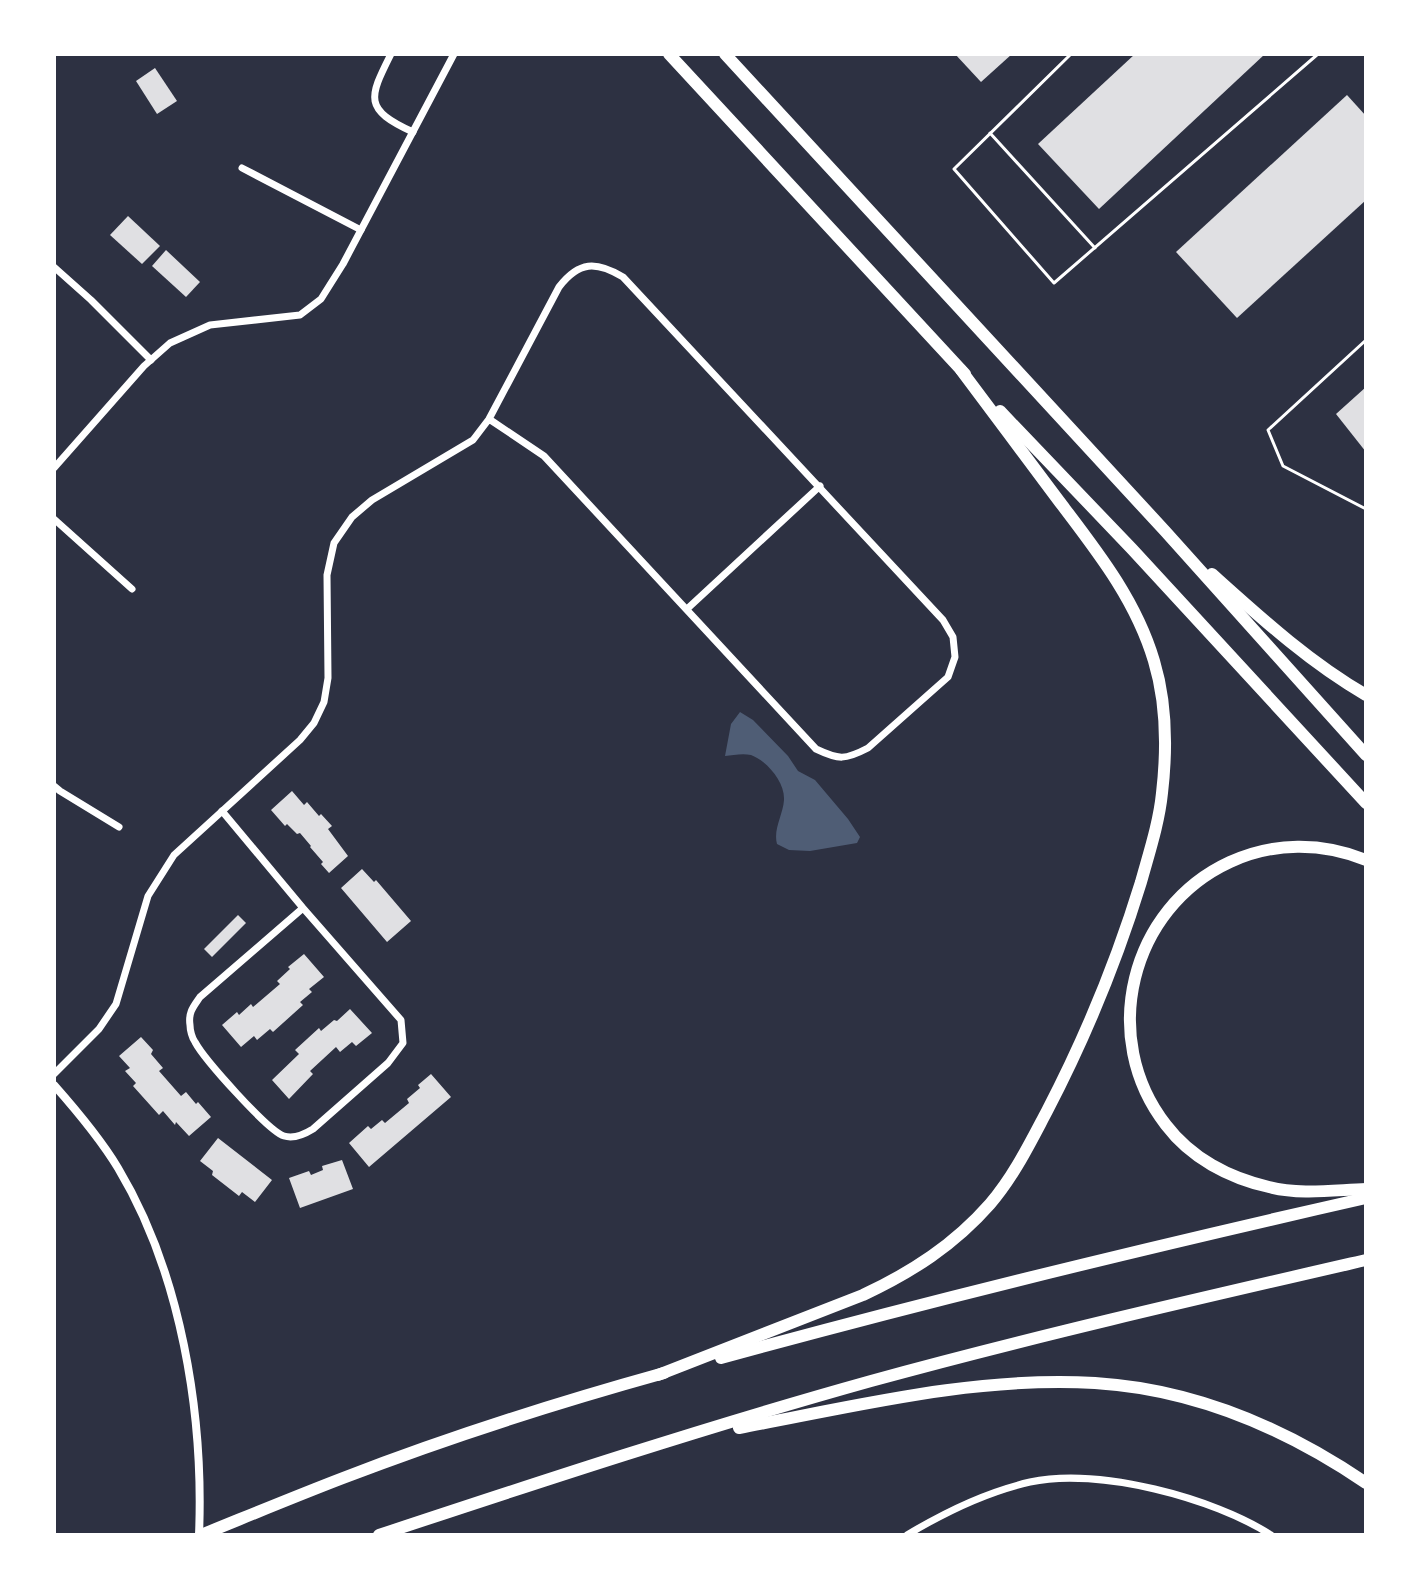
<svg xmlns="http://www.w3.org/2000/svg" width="1420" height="1589" font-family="Jost,sans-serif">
  <rect width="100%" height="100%" fill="#2d3142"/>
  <path fill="#4f5d75" d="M 740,712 L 753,720 L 788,756 L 798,771 L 815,780 L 848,819 L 860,837 L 857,843 L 810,851 L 789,850 L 777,844 C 773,829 783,815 784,800 C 785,782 767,761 751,755 C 743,753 733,755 725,756 L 731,724 Z"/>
  <g fill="#e0e0e3">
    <path d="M 955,54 L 1012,54 L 981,82 Z"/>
    <path d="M 1135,54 L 1265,54 L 1099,209 L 1038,144 Z"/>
    <path d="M 155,68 L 177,101 L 157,114 L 136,81 Z"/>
    <path d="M 1347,95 L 1366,116 L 1366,200 L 1237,318 L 1176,252 Z"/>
    <path d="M 128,216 L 160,246 L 142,264 L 110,235 Z"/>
    <path d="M 166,250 L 200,282 L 186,297 L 152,266 Z"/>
    <path d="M 1366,387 L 1366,452 L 1336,414 Z"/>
    <path d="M 292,791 L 304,805 L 307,802 L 319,816 L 321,814 L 332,826 L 328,829 L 348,856 L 329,873 L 321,864 L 323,862 L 310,847 L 311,846 L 300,833 L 297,834 L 287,824 L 285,826 L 271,810 Z"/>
    <path d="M 362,869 L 374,882 L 376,880 L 411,921 L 387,942 L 341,888 Z"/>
    <path d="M 238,915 L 246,923 L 212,957 L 204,949 Z"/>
    <path d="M 304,954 L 324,977 L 309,989 L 312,992 L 300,1002 L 303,1005 L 273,1032 L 270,1029 L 257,1040 L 254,1036 L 241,1047 L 222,1025 L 237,1012 L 239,1015 L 251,1004 L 253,1007 L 280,984 L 277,981 L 290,969 L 288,967 Z"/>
    <path d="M 350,1009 L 372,1033 L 356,1046 L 352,1042 L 340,1052 L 336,1047 L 310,1071 L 313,1074 L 289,1099 L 272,1080 L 299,1054 L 295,1050 L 319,1028 L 321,1031 L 334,1020 L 337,1021 Z"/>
    <path d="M 141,1037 L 153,1050 L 151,1054 L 163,1068 L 159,1071 L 181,1096 L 186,1092 L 196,1104 L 198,1102 L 211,1117 L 189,1136 L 176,1122 L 175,1125 L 163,1111 L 159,1115 L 133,1086 L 136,1083 L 125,1071 L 130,1068 L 119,1056 Z"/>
    <path d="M 431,1074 L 451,1097 L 369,1167 L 349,1143 L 368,1126 L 371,1129 L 382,1120 L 385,1123 L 409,1103 L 407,1099 L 420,1088 L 418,1085 Z"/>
    <path d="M 218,1138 L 272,1180 L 255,1202 L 242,1192 L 239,1196 L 212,1175 L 213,1171 L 200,1161 Z"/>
    <path d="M 342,1160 L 353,1189 L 300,1208 L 289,1178 L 309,1171 L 311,1175 L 323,1170 L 322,1166 Z"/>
  </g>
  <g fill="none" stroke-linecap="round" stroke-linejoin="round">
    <g stroke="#fff" stroke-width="3">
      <path d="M 1071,54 L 954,169 L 1054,283 L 1318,54"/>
      <path d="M 990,133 L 1095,248"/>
      <path d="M 1366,340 L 1268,430 L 1283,466 L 1366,509"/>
    </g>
    <g stroke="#fff" stroke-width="7">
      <path d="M 391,54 C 369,98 363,109 413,132"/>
      <path d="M 242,168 L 361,230"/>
      <path d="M 54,267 L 91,300 L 151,360"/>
      <path d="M 54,468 L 144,366 L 170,343 L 210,325 L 300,315 L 321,299 L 343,264 L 454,54"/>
      <path d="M 54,519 L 132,589"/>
      <path d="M 687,609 L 820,486"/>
      <path d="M 54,786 L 60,791 L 119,827"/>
      <path d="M 222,811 L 303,908 L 401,1020 L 403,1043 L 388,1063 L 313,1129 C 305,1134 294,1139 284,1136 C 268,1131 204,1059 195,1042 C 192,1038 190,1030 190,1025 C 188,1012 194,1006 200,997 L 303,908"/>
      <path d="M 54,1074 L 99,1029 L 116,1004 L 148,896 L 174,855 L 300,740 L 314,723 L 324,702 L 328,678 L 327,575 L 334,543 L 352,517 L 372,500 L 473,440 L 489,419 L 559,287 C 579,261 596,261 623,277 L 943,620 L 953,637 L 955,657 L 948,677 L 868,748 C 845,760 839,760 816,749 L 544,456 L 489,419"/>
      <path d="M 907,1535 C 945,1512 986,1492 1030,1482 C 1098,1467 1214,1498 1271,1535"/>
    </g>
    <path stroke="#fff" stroke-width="8" d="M 54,1085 C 77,1111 100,1138 118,1168 C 181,1273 204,1414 199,1535"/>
    <g stroke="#fff" stroke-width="12">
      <path d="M 669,54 L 965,374"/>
      <path d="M 725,54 L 1165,531 L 1366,755"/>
      <path d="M 1000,411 L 1132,549 L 1366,803"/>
      <path d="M 1212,574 C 1261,618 1309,662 1366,695"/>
      <path d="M 1366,860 C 1322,842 1273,842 1230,862 C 1130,908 1098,1038 1166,1125 C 1191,1158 1229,1178 1269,1187 C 1300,1195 1334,1190 1366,1189"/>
      <path d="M 721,1358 C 935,1299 1150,1247 1366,1198"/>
      <path d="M 658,1375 L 863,1295 C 912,1272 954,1245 990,1204 C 1014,1176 1030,1143 1047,1111 C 1085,1038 1117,960 1141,882 C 1149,853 1159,823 1162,793 C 1167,750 1167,704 1154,661 C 1136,600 1097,551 1059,501 C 1026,457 994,414 961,370"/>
      <path d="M 739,1428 C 856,1406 975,1376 1095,1383 C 1193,1389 1285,1428 1366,1483"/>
      <path d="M 201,1535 C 248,1516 296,1496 343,1478 C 449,1437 556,1403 664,1373"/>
      <path d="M 379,1535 C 542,1481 706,1427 871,1381 C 1035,1336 1201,1298 1366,1260"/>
    </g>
  </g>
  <rect width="1420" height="1589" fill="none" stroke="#ffffff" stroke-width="112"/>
</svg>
